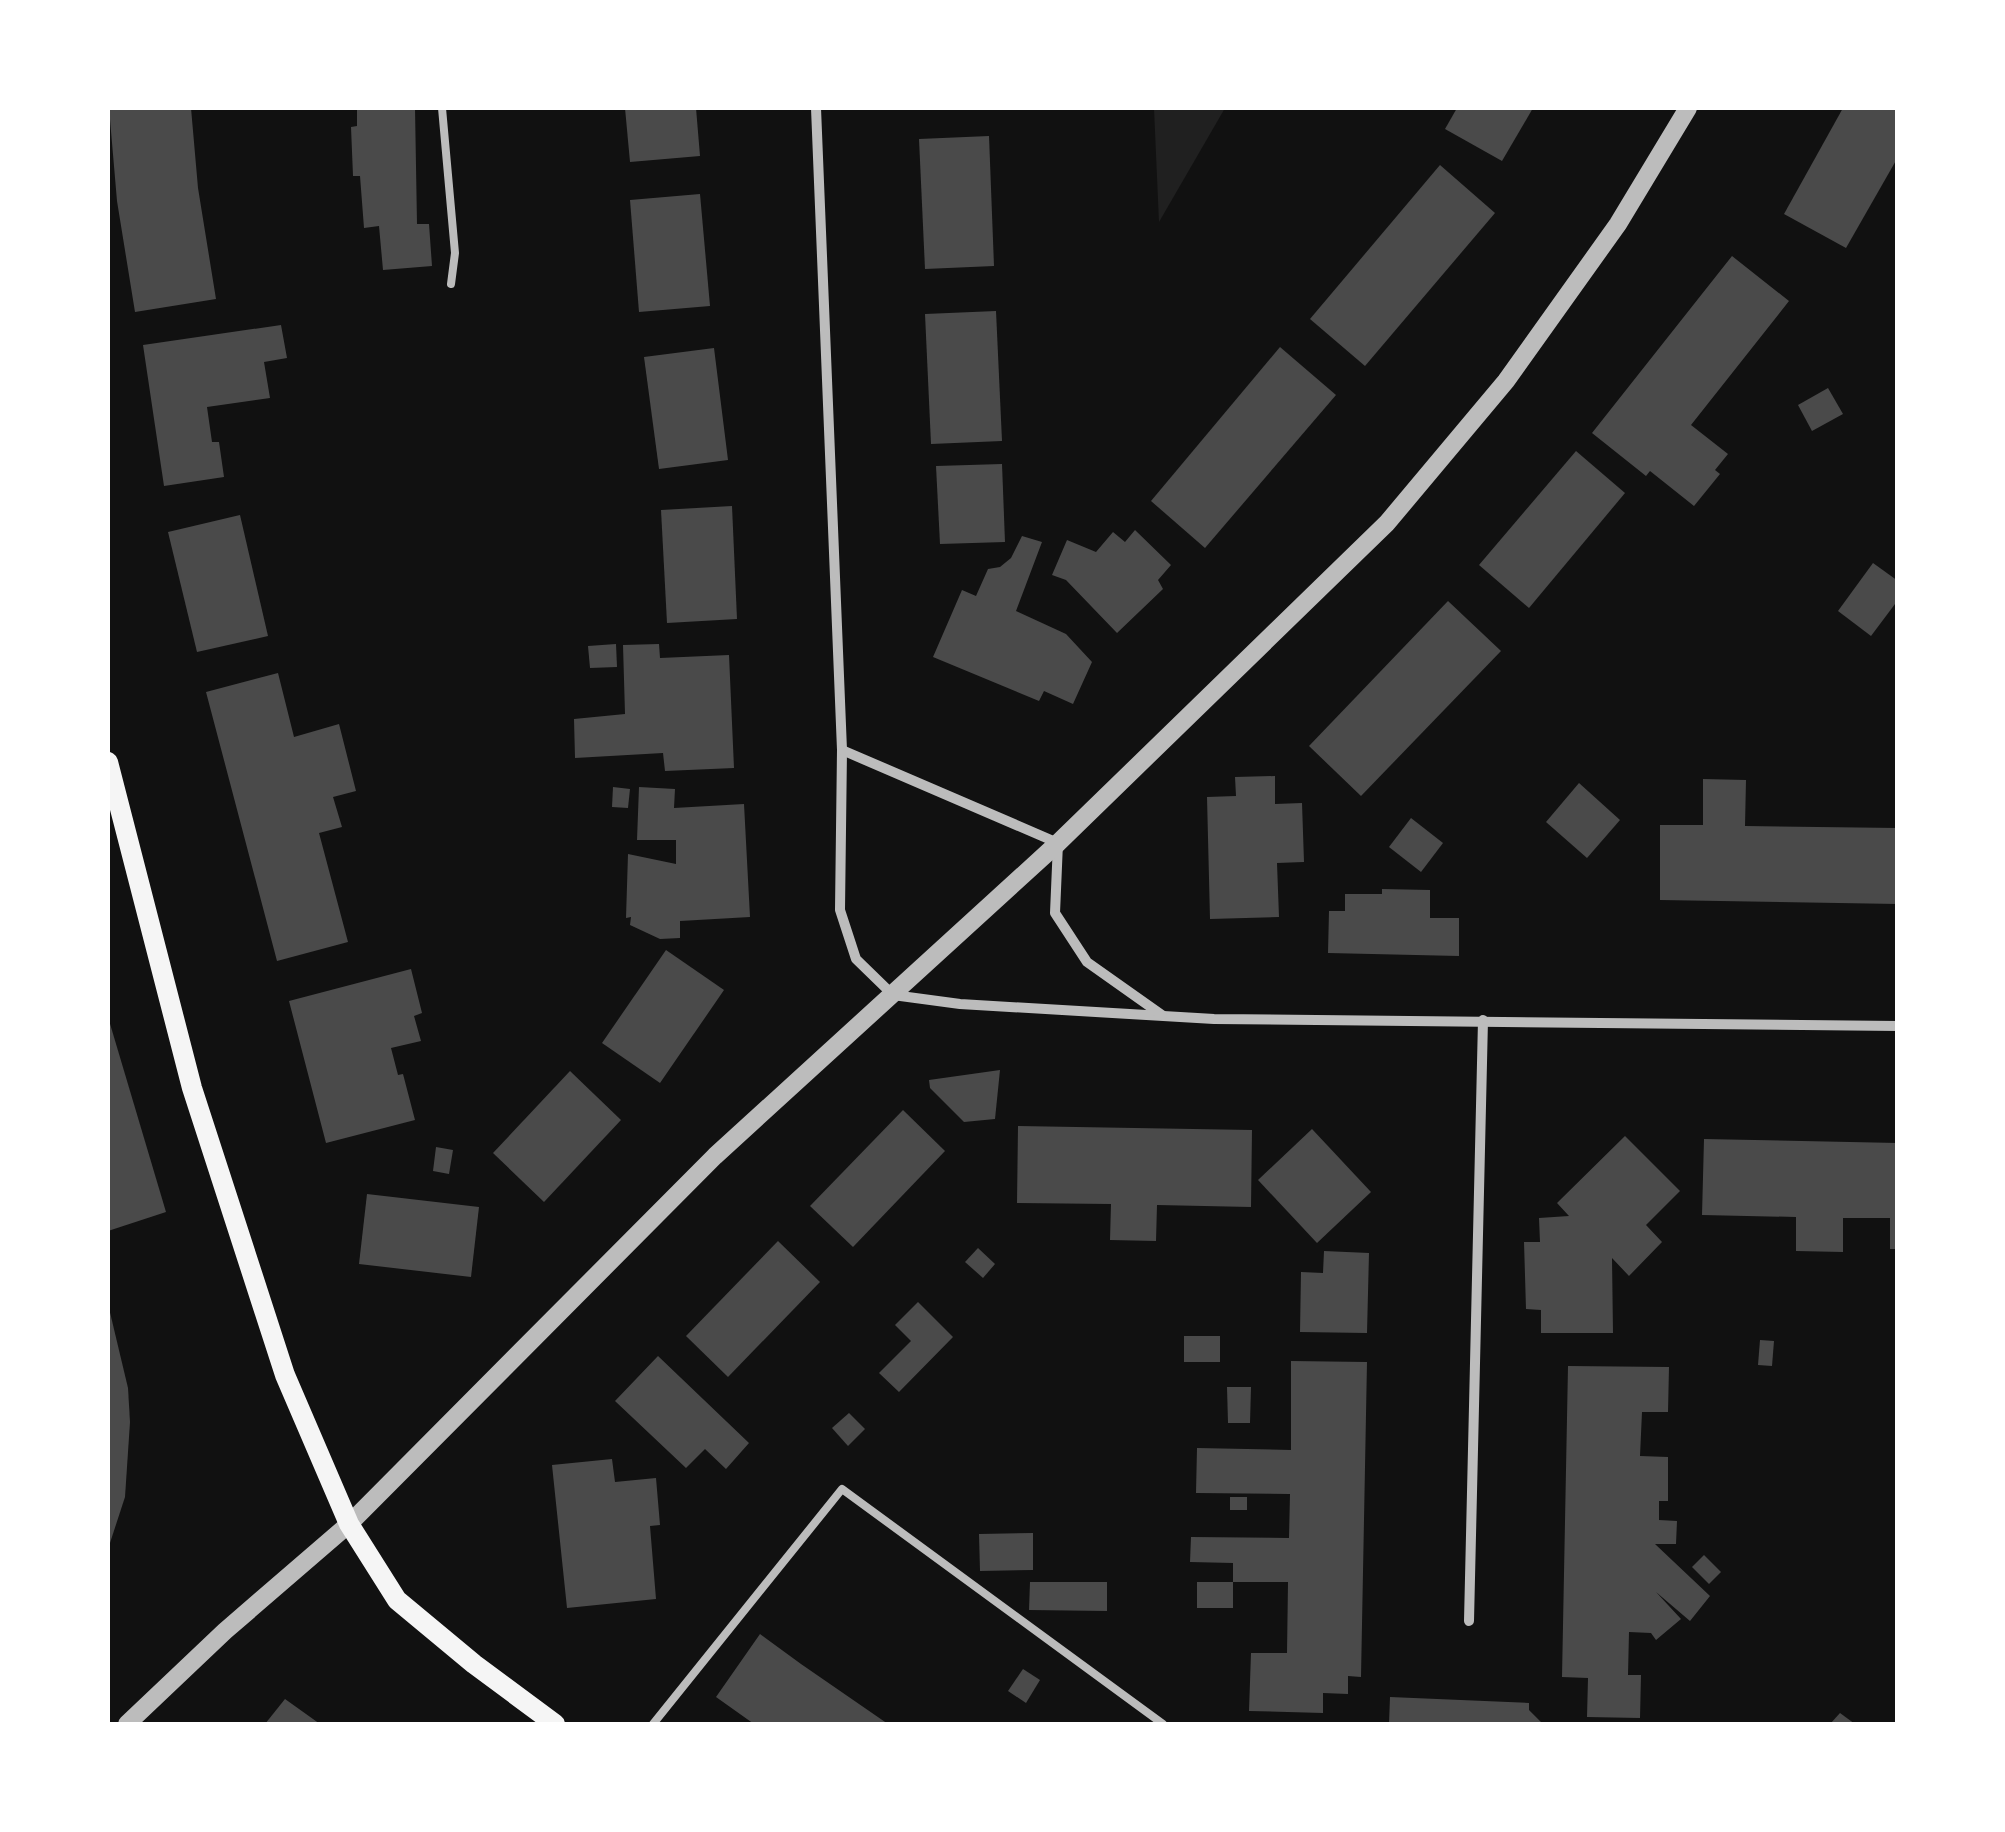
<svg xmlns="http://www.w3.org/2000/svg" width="2005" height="1832" font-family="Rubik,sans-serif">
  <rect width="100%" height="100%" fill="#111"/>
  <path fill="#202020" d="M 1154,108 L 1225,108 L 1159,222 Z"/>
  <g fill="#4a4a4a">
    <path d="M 109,108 L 191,108 L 198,188 L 216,299 L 135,312 L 117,201 Z"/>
    <path d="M 357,108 L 415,108 L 417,224 L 429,224 L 432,266 L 383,270 L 379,226 L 364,228 L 360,176 L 353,176 L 351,127 L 357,126 Z"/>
    <path d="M 625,108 L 696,108 L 700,156 L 630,162 Z"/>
    <path d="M 1457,108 L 1533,108 L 1502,161 L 1445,129 Z"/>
    <path d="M 1843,108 L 1898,108 L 1898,157 L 1846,248 L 1784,214 Z"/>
    <path d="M 989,136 L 994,266 L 925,269 L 919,139 Z"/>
    <path d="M 1440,165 L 1495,213 L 1365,366 L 1310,319 Z"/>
    <path d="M 700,194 L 710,306 L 639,312 L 630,200 Z"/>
    <path d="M 1732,256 L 1789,301 L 1691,425 L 1728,454 L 1715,470 L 1720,474 L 1694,506 L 1650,471 L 1646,476 L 1592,433 Z"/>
    <path d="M 996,311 L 1002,441 L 931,444 L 925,314 Z"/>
    <path d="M 281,325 L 287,358 L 264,362 L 270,398 L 207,407 L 212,442 L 219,442 L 224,477 L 164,486 L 143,345 Z"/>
    <path d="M 1280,347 L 1336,395 L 1205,548 L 1151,501 Z"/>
    <path d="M 714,348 L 728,460 L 659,469 L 644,357 Z"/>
    <path d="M 1828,388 L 1843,414 L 1812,431 L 1798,405 Z"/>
    <path d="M 1576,451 L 1625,493 L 1529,608 L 1479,565 Z"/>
    <path d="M 1002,464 L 1005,542 L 940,544 L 936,466 Z"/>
    <path d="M 732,506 L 737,619 L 667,623 L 661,510 Z"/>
    <path d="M 240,515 L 268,636 L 197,652 L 168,532 Z"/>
    <path d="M 1135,530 L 1171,565 L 1158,580 L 1163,589 L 1117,633 L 1066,580 L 1052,575 L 1067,540 L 1096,552 L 1113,532 L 1125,542 Z"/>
    <path d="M 1022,536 L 1042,542 L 1016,611 L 1066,634 L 1092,662 L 1073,704 L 1044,691 L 1039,701 L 933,657 L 962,590 L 976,596 L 988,569 L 1000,567 L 1011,558 Z"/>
    <path d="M 1873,563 L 1898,581 L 1898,600 L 1871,636 L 1838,611 Z"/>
    <path d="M 1448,601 L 1501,651 L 1361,796 L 1309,746 Z"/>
    <path d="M 616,644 L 617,667 L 590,668 L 588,646 Z"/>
    <path d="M 659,644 L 660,658 L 729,655 L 734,768 L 665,771 L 663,753 L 575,758 L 574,719 L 625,714 L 623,645 Z"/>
    <path d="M 278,673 L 294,737 L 339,724 L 356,791 L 333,797 L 342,827 L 319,833 L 348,942 L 277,961 L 206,692 Z"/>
    <path d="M 1275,776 L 1275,804 L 1302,803 L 1304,862 L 1277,863 L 1279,917 L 1210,919 L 1207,797 L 1236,796 L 1235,777 Z"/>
    <path d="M 1703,779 L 1746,780 L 1745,826 L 1898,828 L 1898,904 L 1660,900 L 1660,825 L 1703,825 Z"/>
    <path d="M 1579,783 L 1620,820 L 1587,858 L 1546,822 Z"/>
    <path d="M 613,787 L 630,789 L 628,808 L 612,807 Z"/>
    <path d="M 639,787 L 675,789 L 674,808 L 744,804 L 750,917 L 680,921 L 680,938 L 660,939 L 630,925 L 631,917 L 626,918 L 628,854 L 676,864 L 676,840 L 637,840 Z"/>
    <path d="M 1411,818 L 1443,843 L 1421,872 L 1389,847 Z"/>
    <path d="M 1382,889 L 1430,890 L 1430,918 L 1459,918 L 1459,956 L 1328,953 L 1329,911 L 1345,911 L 1345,894 L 1382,894 Z"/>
    <path d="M 666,950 L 724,990 L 660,1083 L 602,1043 Z"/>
    <path d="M 411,969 L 422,1013 L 414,1016 L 421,1041 L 391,1048 L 398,1075 L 403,1074 L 415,1120 L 326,1143 L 289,1001 Z"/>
    <path d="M 108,1017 L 166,1212 L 108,1231 Z"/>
    <path d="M 1000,1070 L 995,1119 L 964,1122 L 930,1088 L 929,1080 Z"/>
    <path d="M 570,1071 L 621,1120 L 544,1202 L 493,1153 Z"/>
    <path d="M 903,1110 L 945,1151 L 853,1247 L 810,1206 Z"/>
    <path d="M 1018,1126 L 1252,1130 L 1251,1207 L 1157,1205 L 1156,1241 L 1110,1240 L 1111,1204 L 1017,1203 Z"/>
    <path d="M 1312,1129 L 1371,1192 L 1317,1243 L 1258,1180 Z"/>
    <path d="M 1625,1136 L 1680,1191 L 1646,1225 L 1662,1242 L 1629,1276 L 1612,1258 L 1613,1333 L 1541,1333 L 1541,1310 L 1526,1309 L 1524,1242 L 1540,1242 L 1539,1218 L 1569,1216 L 1557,1203 Z"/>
    <path d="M 1704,1139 L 1898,1143 L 1898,1249 L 1890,1249 L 1890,1218 L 1843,1218 L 1843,1252 L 1796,1251 L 1796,1217 L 1702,1215 Z"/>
    <path d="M 436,1147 L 453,1150 L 449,1174 L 433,1171 Z"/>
    <path d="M 367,1194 L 479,1207 L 471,1277 L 359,1264 Z"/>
    <path d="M 778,1241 L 820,1282 L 728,1377 L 686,1336 Z"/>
    <path d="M 978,1248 L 995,1264 L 983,1278 L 965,1262 Z"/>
    <path d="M 1324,1251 L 1369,1253 L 1367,1333 L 1300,1332 L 1301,1272 L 1323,1273 Z"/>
    <path d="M 918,1302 L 953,1337 L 899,1392 L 879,1373 L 911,1341 L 895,1325 Z"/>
    <path d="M 108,1304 L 128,1388 L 130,1422 L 125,1497 L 108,1549 Z"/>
    <rect x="1184" y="1336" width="36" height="26"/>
    <path d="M 1760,1340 L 1774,1341 L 1772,1366 L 1758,1365 Z"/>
    <path d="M 658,1356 L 749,1443 L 726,1469 L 705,1449 L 686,1468 L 615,1401 Z"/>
    <path d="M 1291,1361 L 1367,1362 L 1361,1677 L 1348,1676 L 1348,1694 L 1323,1693 L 1323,1713 L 1249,1711 L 1251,1653 L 1287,1653 L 1288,1582 L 1233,1582 L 1233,1563 L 1190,1562 L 1191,1537 L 1289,1538 L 1290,1494 L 1196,1493 L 1197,1448 L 1291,1450 Z"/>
    <path d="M 1568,1366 L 1669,1367 L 1668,1412 L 1642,1412 L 1640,1456 L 1668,1457 L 1668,1501 L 1659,1501 L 1659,1520 L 1677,1521 L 1676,1544 L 1655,1544 L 1710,1596 L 1690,1621 L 1656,1592 L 1681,1619 L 1656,1640 L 1651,1633 L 1629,1632 L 1628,1675 L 1641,1675 L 1640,1718 L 1587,1717 L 1588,1678 L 1562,1677 Z"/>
    <path d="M 1227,1387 L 1251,1387 L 1250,1423 L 1228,1423 Z"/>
    <path d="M 849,1413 L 865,1429 L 848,1446 L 832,1428 Z"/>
    <path d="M 612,1459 L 615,1482 L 656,1478 L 660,1525 L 650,1526 L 656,1599 L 567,1608 L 552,1465 Z"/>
    <rect x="1230" y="1497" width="17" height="13"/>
    <path d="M 1033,1533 L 1033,1570 L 980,1571 L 979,1534 Z"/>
    <path d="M 1704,1555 L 1721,1572 L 1709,1584 L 1692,1567 Z"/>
    <path d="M 1030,1582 L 1107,1582 L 1107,1611 L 1029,1610 Z"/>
    <rect x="1197" y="1582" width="36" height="26"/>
    <path d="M 760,1634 L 801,1664 L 888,1724 L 754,1724 L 716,1697 Z"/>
    <path d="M 1023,1669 L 1040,1680 L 1026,1703 L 1008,1691 Z"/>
    <path d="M 1390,1697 L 1529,1703 L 1529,1710 L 1543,1724 L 1389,1724 Z"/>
    <path d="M 285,1699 L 320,1724 L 265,1724 Z"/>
    <path d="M 1840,1713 L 1855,1724 L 1830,1724 Z"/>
  </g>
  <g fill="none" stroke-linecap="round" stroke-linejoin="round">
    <g stroke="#bcbcbc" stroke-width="8">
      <path d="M 442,108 L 455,253 L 451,284"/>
      <path d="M 653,1724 L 842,1489 L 1163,1724"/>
    </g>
    <g stroke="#bcbcbc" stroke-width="10">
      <path d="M 816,108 L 842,750 L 840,910 L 856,959 L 893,995 L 960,1004 L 1214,1019 L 1898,1026"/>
      <path d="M 842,750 L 1058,843 L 1055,913 L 1087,962 L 1162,1015"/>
      <path d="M 1469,1621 L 1483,1020"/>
    </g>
    <path stroke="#bcbcbc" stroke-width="18" d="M 127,1724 L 225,1631 L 349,1524 L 715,1156 L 1058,843 L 1387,523 L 1506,381 L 1618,224 L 1688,108"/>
    <path stroke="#f5f5f5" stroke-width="20" d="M 108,762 L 192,1088 L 285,1375 L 349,1524 L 397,1600 L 474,1664 L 555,1724"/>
  </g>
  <rect width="2005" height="1832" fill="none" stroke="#ffffff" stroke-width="220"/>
</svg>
